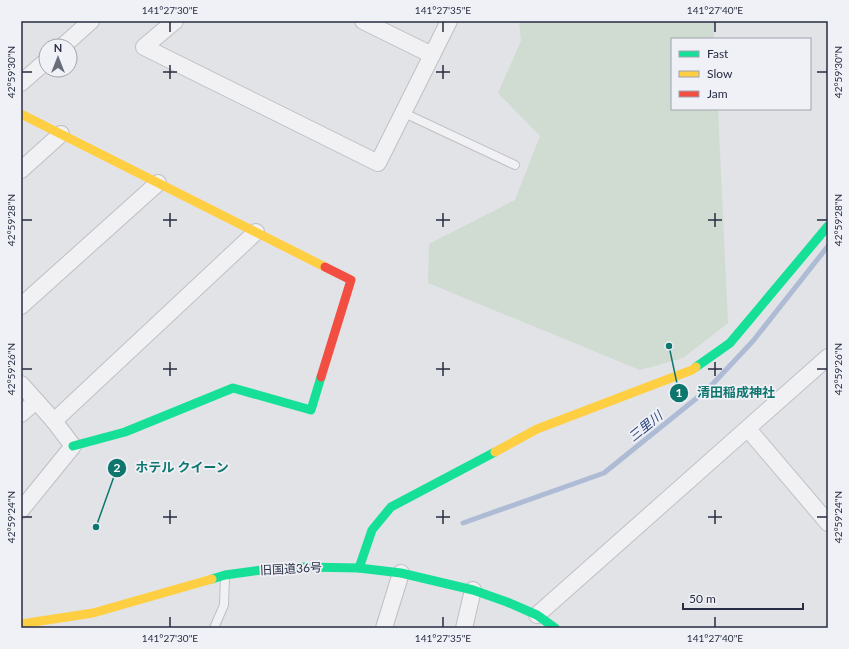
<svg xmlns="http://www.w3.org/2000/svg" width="849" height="649" font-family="Lato,'Noto Sans JP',sans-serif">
  <rect width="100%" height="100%" fill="#e1e3e7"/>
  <path fill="#d0dbd1" d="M 519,21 L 714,21 L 714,39 L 672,39 L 672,109 L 718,109 L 728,323 L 683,358 L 640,370 L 428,283 L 429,244 L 515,200 L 540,136 L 498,93 L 521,41 Z"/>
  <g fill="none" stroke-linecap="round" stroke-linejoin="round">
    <path stroke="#adbbd4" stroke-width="5" d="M 463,523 L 604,473 L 708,389 L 753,341 L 828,246"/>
    <defs>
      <g id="lane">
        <path d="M 402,112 L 515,165"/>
        <path d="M 214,628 L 224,605 L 225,577"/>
      </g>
      <g id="street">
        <path d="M 175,21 L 144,47 L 378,163 L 432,55"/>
        <path d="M 363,21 L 432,55 L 449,21"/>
        <path d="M 63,46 L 91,21"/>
        <path d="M 21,83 L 46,61"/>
        <path d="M 21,170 L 61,134"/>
        <path d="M 21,306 L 158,183"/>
        <path d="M 21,384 L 54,421 L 73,446 L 21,510"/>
        <path d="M 21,414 L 36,401"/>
        <path d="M 54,421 L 256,232"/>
        <path d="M 748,429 L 828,523"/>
        <path d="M 537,615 L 828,357"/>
        <path d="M 384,628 L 401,573"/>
        <path d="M 464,628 L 473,590"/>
      </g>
    </defs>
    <use href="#lane" stroke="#bec0c5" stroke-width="10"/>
    <use href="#street" stroke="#bec0c5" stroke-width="18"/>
    <use href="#lane" stroke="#f1f1f3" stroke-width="8"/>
    <use href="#street" stroke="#f1f1f3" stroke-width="16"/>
    <g stroke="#16e098" stroke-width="9">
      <path d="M 696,367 L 730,343 L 828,226"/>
      <path d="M 73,446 L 125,432 L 233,388 L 311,410 L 321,377"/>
      <path d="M 359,568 L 372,530 L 391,507 L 495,452"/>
      <path d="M 212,579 L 225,575 L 269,569 L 304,567 L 359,568 L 401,573 L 473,590 L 507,602 L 537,615 L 555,628"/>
    </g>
    <g stroke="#ffcf43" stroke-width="9">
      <path d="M 21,114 L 325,267"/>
      <path d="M 495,452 L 537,429 L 692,370 L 696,367"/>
      <path d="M 21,624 L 93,613 L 212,579"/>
    </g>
    <path stroke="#f24e42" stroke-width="9" d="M 321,377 L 351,280 L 325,267"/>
  </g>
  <path fill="none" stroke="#272d42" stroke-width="1.5" d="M 170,22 L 170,32M 443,22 L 443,32M 715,22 L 715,32M 170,65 L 170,79M 443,65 L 443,79M 22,72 L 32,72M 163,72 L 177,72M 436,72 L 450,72M 817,72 L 827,72M 170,213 L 170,227M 443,213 L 443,227M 715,213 L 715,227M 22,220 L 32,220M 163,220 L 177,220M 436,220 L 450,220M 708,220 L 722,220M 817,220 L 827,220M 170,362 L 170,376M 443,362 L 443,376M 715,362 L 715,376M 22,369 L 32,369M 163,369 L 177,369M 436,369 L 450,369M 708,369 L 722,369M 817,369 L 827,369M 170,510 L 170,524M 443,510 L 443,524M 715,510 L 715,524M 22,517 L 32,517M 163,517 L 177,517M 436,517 L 450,517M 708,517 L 722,517M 817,517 L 827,517M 170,617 L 170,627M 443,617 L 443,627M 715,617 L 715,627"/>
  <g text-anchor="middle" stroke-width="3.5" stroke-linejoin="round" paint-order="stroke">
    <g font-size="12" fill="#272d42" stroke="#eff1f7">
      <text transform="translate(291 569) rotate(-3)" y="4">旧国道36号</text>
    </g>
    <g font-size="13" font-style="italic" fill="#2e4579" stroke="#eff1f7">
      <text transform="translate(645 426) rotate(-39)" y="5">三里川</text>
    </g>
  </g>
  <path fill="none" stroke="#0f766e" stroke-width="1.5" d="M669 346L679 393M96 527L117 468"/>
  <g fill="#0f766e" stroke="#eff1f7" stroke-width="1.5">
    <circle cx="669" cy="346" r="4"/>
    <circle cx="96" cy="527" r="4"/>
    <circle cx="679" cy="393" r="10"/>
    <circle cx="117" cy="468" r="10"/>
  </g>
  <g font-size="12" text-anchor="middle" font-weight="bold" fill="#fff">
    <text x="679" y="397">1</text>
    <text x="117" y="472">2</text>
  </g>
  <g font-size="13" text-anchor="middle" font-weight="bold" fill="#0f766e" stroke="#eff1f7" stroke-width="3.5" stroke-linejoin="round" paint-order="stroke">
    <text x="736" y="397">清田稲成神社</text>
    <text x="182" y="472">ホテル クイーン</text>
  </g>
  <rect width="849" height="649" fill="none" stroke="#eff1f7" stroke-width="44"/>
  <rect x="671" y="38" width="140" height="72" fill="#eff1f7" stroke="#9fa3af"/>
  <rect x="679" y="51" width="20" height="6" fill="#16e098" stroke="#9fa3af"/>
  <text x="707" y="58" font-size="12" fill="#272d42">Fast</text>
  <rect x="679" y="71" width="20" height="6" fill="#ffcf43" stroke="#9fa3af"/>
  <text x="707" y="78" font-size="12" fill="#272d42">Slow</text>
  <rect x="679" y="91" width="20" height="6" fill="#f24e42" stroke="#9fa3af"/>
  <text x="707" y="98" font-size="12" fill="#272d42">Jam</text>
  <g transform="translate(58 58)"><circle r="19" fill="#eff1f7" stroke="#9fa3af"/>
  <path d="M0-3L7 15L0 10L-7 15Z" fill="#686d7c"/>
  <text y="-6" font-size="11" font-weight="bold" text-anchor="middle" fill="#272d42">N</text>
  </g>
  <path d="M683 603v6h120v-6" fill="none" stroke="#272d42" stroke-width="2"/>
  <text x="689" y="603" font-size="12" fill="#272d42" stroke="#eff1f7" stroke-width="3" paint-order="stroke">50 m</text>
  <rect x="22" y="22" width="805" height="605" fill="none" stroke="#272d42" stroke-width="1.5"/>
  <g font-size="10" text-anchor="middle" fill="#272d42">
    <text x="170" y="14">141°27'30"E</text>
    <text x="443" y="14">141°27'35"E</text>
    <text x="715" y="14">141°27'40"E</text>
    <text transform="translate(11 72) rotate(-90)" y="4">42°59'30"N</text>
    <text transform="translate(838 72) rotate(-90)" y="4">42°59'30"N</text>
    <text transform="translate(11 220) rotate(-90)" y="4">42°59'28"N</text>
    <text transform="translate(838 220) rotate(-90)" y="4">42°59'28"N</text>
    <text transform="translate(11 369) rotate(-90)" y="4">42°59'26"N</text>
    <text transform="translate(838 369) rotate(-90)" y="4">42°59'26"N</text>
    <text transform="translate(11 517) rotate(-90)" y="4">42°59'24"N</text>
    <text transform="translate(838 517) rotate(-90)" y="4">42°59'24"N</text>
    <text x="170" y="642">141°27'30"E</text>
    <text x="443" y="642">141°27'35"E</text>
    <text x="715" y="642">141°27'40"E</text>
  </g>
</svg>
